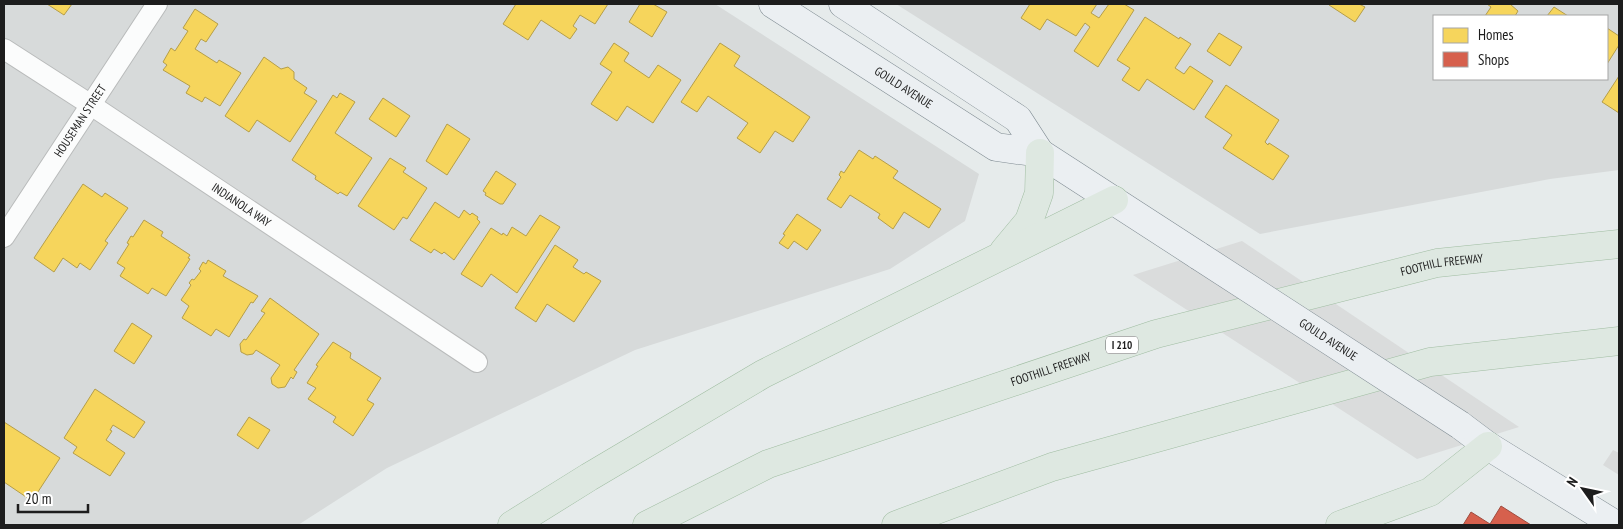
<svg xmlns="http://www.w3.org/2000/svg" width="1623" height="529" font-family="'PT Sans Narrow',sans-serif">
  <rect width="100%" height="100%" fill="#e6ebeb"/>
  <g fill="#d7dada" fill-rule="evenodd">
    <path d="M 4,4 L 715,4 L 979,174 L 965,221 L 890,269 L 635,350 L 387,468 L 298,525 L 4,525 Z"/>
    <path d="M 896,4 L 1619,4 L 1619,170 L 1550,179 L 1260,234 ZM 1434,16 L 1607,16 L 1607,79 L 1434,79 Z"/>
  </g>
  <path fill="#d9dbdb" d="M 1613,450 L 1619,453 L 1619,475 L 1603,465 Z"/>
  <path fill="#dadcdc" d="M 1242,241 L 1519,427 L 1417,459 L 1133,275 Z"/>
  <g fill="#f6d55c" stroke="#b59e49">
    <path d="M 47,4 L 72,4 L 64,15 Z"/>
    <path d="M 516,4 L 608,4 L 595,24 L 580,15 L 573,26 L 577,29 L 570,39 L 541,20 L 528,40 L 503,24 Z"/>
    <path d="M 640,4 L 653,4 L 667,12 L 652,37 L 629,22 Z"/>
    <path d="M 1030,4 L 1097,4 L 1091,13 L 1099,18 L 1109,4 L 1124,4 L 1134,10 L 1098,67 L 1074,51 L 1090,27 L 1085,23 L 1076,36 L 1047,19 L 1040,30 L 1021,18 Z"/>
    <path d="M 1330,4 L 1359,4 L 1365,7 L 1355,22 L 1329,5 Z"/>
    <path d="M 1487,4 L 1510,4 L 1518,11 L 1515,16 L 1485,16 L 1491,7 Z"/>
    <path d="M 1554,7 L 1568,16 L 1547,16 Z"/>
    <path d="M 195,9 L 218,24 L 206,42 L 201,39 L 195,49 L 217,63 L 219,60 L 241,73 L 220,106 L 205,97 L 202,102 L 186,93 L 190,86 L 163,70 L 167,65 L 163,62 L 171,48 L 175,51 L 188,31 L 183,28 Z"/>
    <path d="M 1145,17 L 1179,39 L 1180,37 L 1191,44 L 1175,68 L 1184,74 L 1190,66 L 1213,81 L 1194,110 L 1147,79 L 1139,91 L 1122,80 L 1130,68 L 1117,60 Z"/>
    <path d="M 1607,28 L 1619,36 L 1619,45 L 1607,64 Z"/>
    <path d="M 1219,33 L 1242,47 L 1230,66 L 1207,51 Z"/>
    <path d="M 614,43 L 629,53 L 624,61 L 649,78 L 658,65 L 681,80 L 653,123 L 627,106 L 617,121 L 591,104 L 612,72 L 600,64 Z"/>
    <path d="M 720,43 L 740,56 L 734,66 L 810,117 L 793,142 L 775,131 L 760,153 L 737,138 L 748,123 L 708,96 L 697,112 L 681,102 Z"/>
    <path d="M 264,57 L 281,69 L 288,67 L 294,72 L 294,79 L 307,88 L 304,93 L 317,101 L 290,142 L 257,120 L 249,132 L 225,116 Z"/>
    <path d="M 1619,76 L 1619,113 L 1602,102 Z"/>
    <path d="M 1226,85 L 1279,120 L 1265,142 L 1268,145 L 1269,143 L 1289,156 L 1273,180 L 1223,148 L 1232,135 L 1205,117 Z"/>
    <path d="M 340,93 L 355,102 L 335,133 L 372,158 L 347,196 L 340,192 L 338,194 L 315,179 L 316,176 L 292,160 L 333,95 L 337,98 Z"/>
    <path d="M 383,98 L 410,116 L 396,137 L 369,119 Z"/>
    <path d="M 447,124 L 470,139 L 447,175 L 426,161 Z"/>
    <path d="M 859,150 L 873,159 L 875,156 L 898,171 L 893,178 L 941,209 L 929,228 L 904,212 L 893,229 L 878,218 L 880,214 L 850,195 L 841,208 L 827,199 L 841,177 L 839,175 L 841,171 L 844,173 Z"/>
    <path d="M 390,158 L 406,168 L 403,172 L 427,188 L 407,219 L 403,217 L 394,230 L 358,206 Z"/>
    <path d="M 496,171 L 516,184 L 503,204 L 500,204 L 485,195 L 486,193 L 483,191 Z"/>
    <path d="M 83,184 L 102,197 L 105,193 L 128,208 L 105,241 L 108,243 L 90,270 L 80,263 L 77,268 L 63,258 L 54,272 L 34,258 Z"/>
    <path d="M 435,202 L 459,218 L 464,210 L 470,215 L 472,213 L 478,217 L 477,219 L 480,222 L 454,260 L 444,252 L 442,254 L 434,249 L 431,253 L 410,240 Z"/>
    <path d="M 797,214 L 821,230 L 807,250 L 794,241 L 788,249 L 779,243 L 785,235 L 783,234 Z"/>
    <path d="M 540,215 L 560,227 L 517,293 L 491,274 L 482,287 L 461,274 L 491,228 L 502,235 L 503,233 L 507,236 L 512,227 L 526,236 Z"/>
    <path d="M 144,220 L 163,232 L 161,236 L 190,255 L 188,258 L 190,259 L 166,296 L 152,288 L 148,294 L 120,276 L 125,268 L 117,263 L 129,244 L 127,243 L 131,236 L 133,237 Z"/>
    <path d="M 555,245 L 578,260 L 573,267 L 584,274 L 586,272 L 601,281 L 574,322 L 547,304 L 536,322 L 515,308 Z"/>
    <path d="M 208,260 L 226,271 L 223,276 L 258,296 L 253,303 L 251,302 L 229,337 L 216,329 L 211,336 L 182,318 L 189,306 L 181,300 L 191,285 L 189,283 L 192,279 L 194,280 L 201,271 L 199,269 L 203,262 L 206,264 Z"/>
    <path d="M 270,298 L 319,334 L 294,370 L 297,372 L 293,379 L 291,377 L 285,387 L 278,388 L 272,384 L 271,378 L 280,365 L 256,350 L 253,354 L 247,355 L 241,352 L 240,344 L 244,339 L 246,340 L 265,313 L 261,311 Z"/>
    <path d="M 132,323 L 152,336 L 134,364 L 114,351 Z"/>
    <path d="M 333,342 L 351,353 L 350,358 L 381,378 L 367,400 L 374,404 L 353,436 L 333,422 L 336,417 L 308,399 L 316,388 L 307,383 L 318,366 L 316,365 Z"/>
    <path d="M 95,389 L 145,422 L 134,438 L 113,425 L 110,430 L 112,431 L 106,440 L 125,453 L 110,476 L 73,453 L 77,447 L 64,438 Z"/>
    <path d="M 249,417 L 270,430 L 258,449 L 237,435 Z"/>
    <path d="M 4,422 L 60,458 L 32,501 L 4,482 Z"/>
  </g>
  <path fill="#d6604d" stroke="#9e4c3f" d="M 1501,506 L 1531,525 L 1463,525 L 1471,512 L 1490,524 Z"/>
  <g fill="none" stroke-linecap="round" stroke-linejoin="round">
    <defs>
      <g id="street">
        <path id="s1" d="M 4,49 L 91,105 L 477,362"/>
        <path id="s2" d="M 4,237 L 157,4"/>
      </g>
      <g id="secondary">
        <path id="s3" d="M 773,4 L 996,147 L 1040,153"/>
        <path d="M 843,4 L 1018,119 L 1040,153 L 1199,256"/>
        <path d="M 1460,425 L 1488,446 L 1616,525"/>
      </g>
      <g id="highway">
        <path d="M 1004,251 L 1029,221 L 1039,193 L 1040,153"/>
        <path d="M 512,525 L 589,477 L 763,374 L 1114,200"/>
        <path id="s4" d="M 647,525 L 768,464 L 1156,334 L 1437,263 L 1619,244"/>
        <path d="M 896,525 L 1052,467 L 1430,362 L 1619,341"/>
        <path d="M 1340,525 L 1430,492 L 1488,446"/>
      </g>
    </defs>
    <use href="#street" stroke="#b9bbbb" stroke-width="22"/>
    <use href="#secondary" stroke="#808c93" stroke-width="29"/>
    <use href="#highway" stroke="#a0bda2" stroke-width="29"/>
    <use href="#street" stroke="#fbfcfc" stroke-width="20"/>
    <use href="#secondary" stroke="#ebeff2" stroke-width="28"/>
    <use href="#highway" stroke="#dee8e1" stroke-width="28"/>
    <defs>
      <g id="secondary-bridge">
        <path id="s5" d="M 1199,256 L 1460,425"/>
      </g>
    </defs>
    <use href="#secondary-bridge" stroke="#808c93" stroke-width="29" stroke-linecap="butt"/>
    <use href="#secondary-bridge" stroke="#ebeff2" stroke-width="28"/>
  </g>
  <g text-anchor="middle" stroke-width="5" stroke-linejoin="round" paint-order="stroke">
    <rect fill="#fff" stroke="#616161" stroke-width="1" x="1106" y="336.5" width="32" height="17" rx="4"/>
    <g font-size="11" font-weight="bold" fill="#1d1d1d">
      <text x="1122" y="349">I 210</text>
    </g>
    <g font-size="12" fill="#1d1d1d" stroke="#fff">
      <text dy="4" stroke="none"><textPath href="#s3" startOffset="155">GOULD AVENUE</textPath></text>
      <text dy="4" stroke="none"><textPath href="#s2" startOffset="139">HOUSEMAN STREET</textPath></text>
      <text dy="4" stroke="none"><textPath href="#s1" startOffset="284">INDIANOLA WAY</textPath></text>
      <text dy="4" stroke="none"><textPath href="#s4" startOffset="839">FOOTHILL FREEWAY</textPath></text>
      <text dy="4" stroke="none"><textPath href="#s5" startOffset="154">GOULD AVENUE</textPath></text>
      <text dy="4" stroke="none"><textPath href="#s4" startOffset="434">FOOTHILL FREEWAY</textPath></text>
    </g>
  </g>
  <rect width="1623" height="529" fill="none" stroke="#1d1d1d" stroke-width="10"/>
  <rect x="1433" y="15" width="175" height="65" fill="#ffffff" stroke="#a5a5a5"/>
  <rect x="1443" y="28" width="25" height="15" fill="#f6d55c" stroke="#a5a5a5"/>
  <text x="1478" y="40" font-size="15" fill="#1d1d1d">Homes</text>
  <rect x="1443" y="52" width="25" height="15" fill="#d6604d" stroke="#a5a5a5"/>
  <text x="1478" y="65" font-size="15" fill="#1d1d1d">Shops</text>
  <g transform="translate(1583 489) rotate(303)" stroke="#ffffff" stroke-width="4" paint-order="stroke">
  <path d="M0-4L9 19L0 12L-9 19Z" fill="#1d1d1d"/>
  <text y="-8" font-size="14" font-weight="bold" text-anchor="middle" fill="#1d1d1d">N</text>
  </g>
  <path d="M18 504v8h70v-8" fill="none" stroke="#1d1d1d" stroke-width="2.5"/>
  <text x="25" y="504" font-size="15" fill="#1d1d1d" stroke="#ffffff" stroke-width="4" paint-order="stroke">20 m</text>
</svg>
